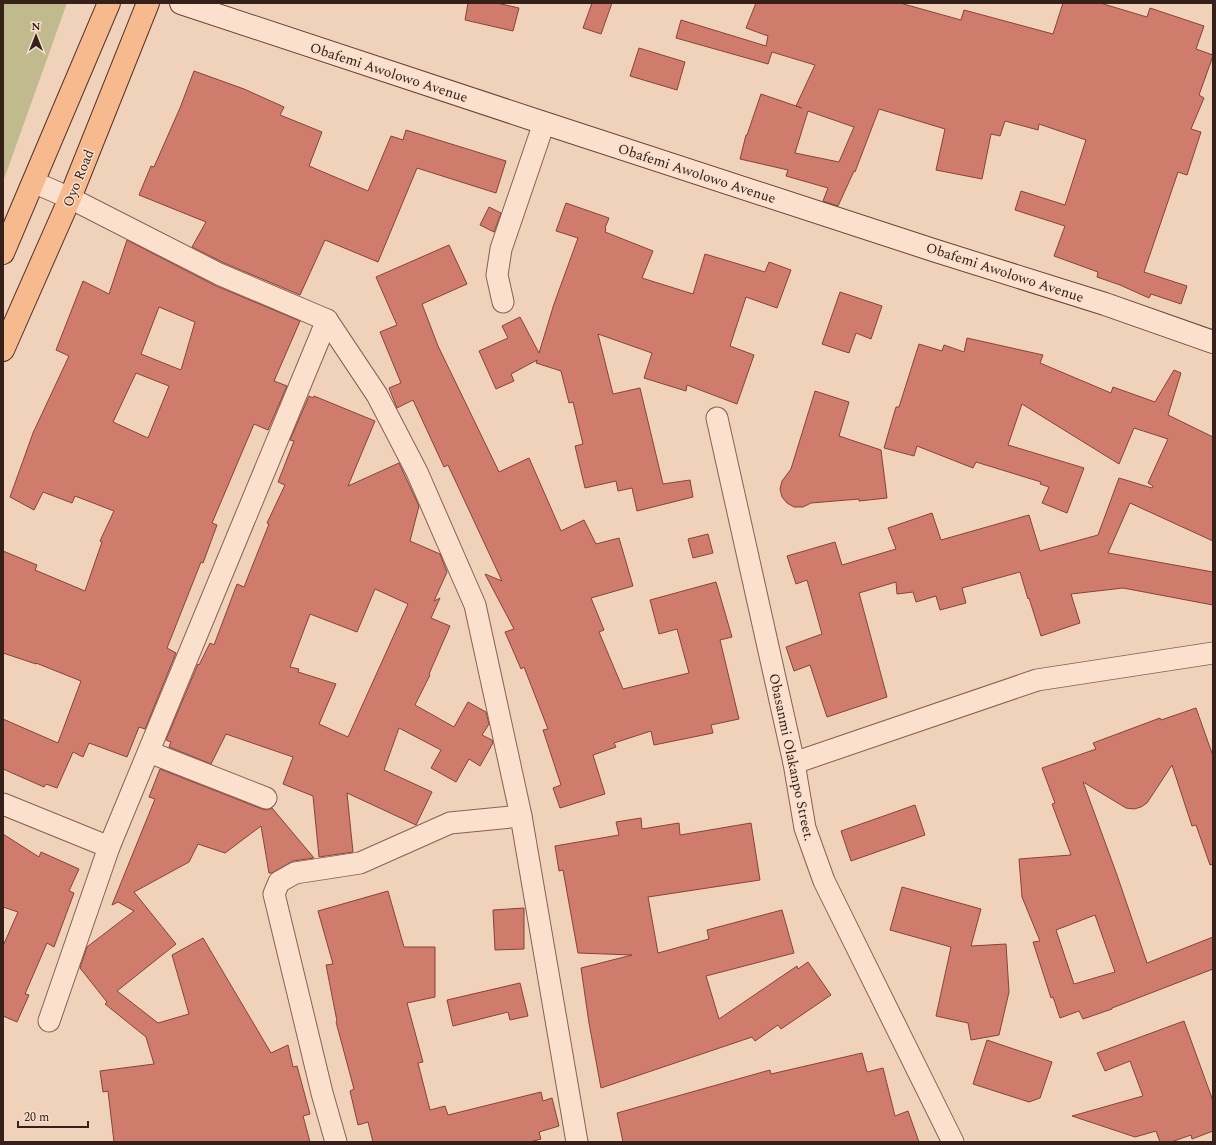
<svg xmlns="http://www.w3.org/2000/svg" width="1216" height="1145" font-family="Spectral,serif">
  <rect width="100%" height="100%" fill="#f0d1ba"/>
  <path fill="#c1ba8e" d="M 3,3 L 67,3 L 3,182 Z"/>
  <g fill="#d07c6d" stroke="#874338" fill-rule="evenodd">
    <path d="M 468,3 L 497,3 L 519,8 L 513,31 L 465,20 Z"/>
    <path d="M 592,3 L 612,3 L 601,34 L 583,28 Z"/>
    <path d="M 756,3 L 900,3 L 961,20 L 964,10 L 1053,34 L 1063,3 L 1100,3 L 1147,17 L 1150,8 L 1204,26 L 1196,49 L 1213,55 L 1213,56 L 1199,95 L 1204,98 L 1191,129 L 1201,132 L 1187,175 L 1178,172 L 1144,272 L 1187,286 L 1181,304 L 1151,294 L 1149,298 L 1120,285 L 1097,277 L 1098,272 L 1054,256 L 1065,226 L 1015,210 L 1021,191 L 1065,205 L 1086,140 L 1039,124 L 1038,130 L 1005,121 L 1000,136 L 991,134 L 982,179 L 936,170 L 945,129 L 879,109 L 855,172 L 854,171 L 838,206 L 823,201 L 828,188 L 786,176 L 788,170 L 740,159 L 746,135 L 747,135 L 761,94 L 802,108 L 796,106 L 815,65 L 772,52 L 768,64 L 676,38 L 681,20 L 766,46 L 768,36 L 746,28 ZM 808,111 L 854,127 L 839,162 L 795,153 Z"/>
    <path d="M 639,48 L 685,62 L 677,90 L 630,76 Z"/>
    <path d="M 194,71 L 244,89 L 284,107 L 280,115 L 322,132 L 309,166 L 368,191 L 391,136 L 403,140 L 406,130 L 506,161 L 496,193 L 417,168 L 378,262 L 325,240 L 300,295 L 224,263 L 192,247 L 206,222 L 139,195 L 151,166 L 154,167 L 180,108 Z"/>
    <path d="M 566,203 L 609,218 L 605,228 L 606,229 L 605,232 L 653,251 L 642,278 L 693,294 L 705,254 L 765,272 L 769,262 L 791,270 L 777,308 L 746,297 L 730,346 L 754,355 L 737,404 L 687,385 L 686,391 L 644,378 L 652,353 L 598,334 L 613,394 L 640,388 L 663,484 L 690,480 L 693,497 L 637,511 L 632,488 L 618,491 L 616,481 L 585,488 L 575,446 L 583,444 L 573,402 L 569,403 L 561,371 L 536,363 L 537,360 L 511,374 L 514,381 L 496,389 L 479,351 L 508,338 L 502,326 L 520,317 L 539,353 L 554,304 L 578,238 L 556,231 Z"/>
    <path d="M 489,207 L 501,213 L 494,232 L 480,225 Z"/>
    <path d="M 127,240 L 214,285 L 300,321 L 274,381 L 287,386 L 268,430 L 254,424 L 212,523 L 217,525 L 203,563 L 201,562 L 167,648 L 176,653 L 145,729 L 139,727 L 127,757 L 89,743 L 83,757 L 73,752 L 57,788 L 46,784 L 44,787 L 3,769 L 3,719 L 58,743 L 81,681 L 36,663 L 36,664 L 3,653 L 3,551 L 37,565 L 35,570 L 85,591 L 102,542 L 100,541 L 114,511 L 75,496 L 72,503 L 43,492 L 34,510 L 10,497 L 33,433 L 69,356 L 56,350 L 83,281 L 109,294 ZM 159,307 L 195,322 L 181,370 L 141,354 ZM 136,373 L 169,386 L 148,438 L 113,422 Z"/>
    <path d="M 449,245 L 467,284 L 422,304 L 438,346 L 499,472 L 529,458 L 561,531 L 584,520 L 596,544 L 619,538 L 633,586 L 591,598 L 604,630 L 599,632 L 623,689 L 689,673 L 677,629 L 659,634 L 650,600 L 716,582 L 732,637 L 720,640 L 739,719 L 711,725 L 713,733 L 654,745 L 651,731 L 614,743 L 616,747 L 593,755 L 605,794 L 560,808 L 553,788 L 561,785 L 543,730 L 548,729 L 524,667 L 521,669 L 505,632 L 514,629 L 485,574 L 502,581 L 448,465 L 444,467 L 413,400 L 397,408 L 389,388 L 401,383 L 380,332 L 397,325 L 376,277 Z"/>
    <path d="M 840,292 L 882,306 L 871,339 L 856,333 L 849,353 L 822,344 Z"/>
    <path d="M 967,338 L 1043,355 L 1040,363 L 1111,393 L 1113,387 L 1155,402 L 1174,370 L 1181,373 L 1168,415 L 1213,437 L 1213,541 L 1130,503 L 1108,553 L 1213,572 L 1213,605 L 1123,588 L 1071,594 L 1080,623 L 1041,636 L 1029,598 L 1028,599 L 1020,572 L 962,588 L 966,603 L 940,610 L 936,596 L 916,602 L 913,592 L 897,594 L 896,582 L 859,593 L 887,697 L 827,717 L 810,665 L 794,671 L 786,647 L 822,634 L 807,580 L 796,584 L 787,556 L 835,542 L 842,565 L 896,549 L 888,528 L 932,513 L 941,540 L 1029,515 L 1040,551 L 1098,535 L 1119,478 L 1152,488 L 1153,486 L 1148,483 L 1168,439 L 1134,428 L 1119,464 L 1022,404 L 1008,445 L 1084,468 L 1067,513 L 1042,503 L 1049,487 L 1040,484 L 1041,482 L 976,462 L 973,468 L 917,446 L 914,456 L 884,448 L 896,407 L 899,407 L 919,344 L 942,351 L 944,345 L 964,352 Z"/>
    <path d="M 815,391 L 849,402 L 839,436 L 881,450 L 887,498 L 859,501 L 859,499 L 811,503 L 803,507 L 794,507 L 787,503 L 782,497 L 780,489 L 782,481 L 791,469 Z"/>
    <path d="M 309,396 L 313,398 L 314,396 L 375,421 L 348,486 L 399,463 L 419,506 L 410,541 L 440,554 L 447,572 L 434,601 L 440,598 L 431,618 L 450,626 L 429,674 L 430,675 L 415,705 L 454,727 L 468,702 L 486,712 L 489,724 L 482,735 L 492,740 L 493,743 L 480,766 L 469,759 L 456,782 L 431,768 L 441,750 L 399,728 L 384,770 L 432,792 L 416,825 L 347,793 L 353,852 L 319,857 L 313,796 L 283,784 L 293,757 L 226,734 L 211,764 L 169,747 L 171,742 L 166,740 L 198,664 L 199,665 L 210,643 L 214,645 L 237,584 L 244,587 L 269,524 L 267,523 L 285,485 L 278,482 L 294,441 L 290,440 ZM 375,589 L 408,604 L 348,737 L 319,724 L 336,684 L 298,672 L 299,669 L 290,667 L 310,614 L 357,632 Z"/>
    <path d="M 708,534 L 713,553 L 693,558 L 688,539 Z"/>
    <path d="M 1196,708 L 1213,756 L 1213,864 L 1210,865 L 1196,825 L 1192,826 L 1172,765 L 1147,803 L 1141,807 L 1134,809 L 1126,808 L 1083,782 L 1117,875 L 1147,963 L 1213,937 L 1213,969 L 1112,1008 L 1112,1009 L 1083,1019 L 1079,1011 L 1060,1018 L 1053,997 L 1051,998 L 1033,942 L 1040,941 L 1022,897 L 1019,859 L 1071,855 L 1052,804 L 1055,803 L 1042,768 L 1096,749 L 1093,743 L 1160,718 L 1161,720 ZM 1095,915 L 1115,972 L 1074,984 L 1056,930 Z"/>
    <path d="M 160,769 L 262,809 L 267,810 L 272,808 L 314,858 L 293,861 L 272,873 L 269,873 L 261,826 L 225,853 L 198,844 L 189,862 L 134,892 L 176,944 L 117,991 L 158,1023 L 189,1014 L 172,955 L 203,938 L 271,1053 L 288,1045 L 293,1067 L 297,1066 L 310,1114 L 303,1116 L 310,1142 L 114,1142 L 108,1091 L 103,1092 L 100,1071 L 154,1064 L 146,1037 L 105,1004 L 107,1002 L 80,968 L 87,947 L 134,911 L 118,902 L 112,905 L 155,799 L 149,797 Z"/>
    <path d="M 915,805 L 925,835 L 851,861 L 841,831 Z"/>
    <path d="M 641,818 L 642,829 L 679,823 L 680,835 L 751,823 L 760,880 L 648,897 L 658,953 L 709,939 L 707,930 L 782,910 L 794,953 L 706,976 L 719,1019 L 797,966 L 798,969 L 808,962 L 831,995 L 781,1029 L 778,1025 L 755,1041 L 752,1037 L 601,1088 L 589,1023 L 581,968 L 632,955 L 578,953 L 563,870 L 559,871 L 555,846 L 619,835 L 616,822 Z"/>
    <path d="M 3,834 L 39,857 L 41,852 L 79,869 L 69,891 L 74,893 L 54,947 L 47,943 L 25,994 L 29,995 L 17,1022 L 3,1016 L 3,946 L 18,912 L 3,907 Z"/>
    <path d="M 902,887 L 981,909 L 971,946 L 1006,944 L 1009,992 L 999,1035 L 971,1040 L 968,1023 L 936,1016 L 951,947 L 890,930 Z"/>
    <path d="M 388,891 L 404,947 L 435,947 L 435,997 L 407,1003 L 423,1062 L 418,1063 L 430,1110 L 445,1106 L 448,1115 L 541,1092 L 543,1101 L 552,1098 L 559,1126 L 539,1132 L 541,1139 L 530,1142 L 373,1142 L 368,1122 L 358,1125 L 350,1091 L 354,1089 L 336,1022 L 337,1021 L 326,965 L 333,964 L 318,911 Z"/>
    <path d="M 524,908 L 524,949 L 495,950 L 493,910 Z"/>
    <path d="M 520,983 L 528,1016 L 510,1020 L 508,1012 L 453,1026 L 447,1000 Z"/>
    <path d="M 1184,1021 L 1213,1101 L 1213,1131 L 1192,1139 L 1191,1135 L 1171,1142 L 1160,1142 L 1156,1131 L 1135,1137 L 1072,1116 L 1143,1096 L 1130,1061 L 1105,1071 L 1097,1053 Z"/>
    <path d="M 987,1040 L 1052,1062 L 1040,1098 L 1029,1102 L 973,1084 Z"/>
    <path d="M 862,1053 L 867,1072 L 883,1068 L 895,1116 L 908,1111 L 919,1142 L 623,1142 L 617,1113 L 770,1070 L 771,1074 Z"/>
  </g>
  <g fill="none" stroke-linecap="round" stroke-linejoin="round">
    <defs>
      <g id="minor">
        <path d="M 33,182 L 70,198 L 219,274 L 327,320 L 377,395 L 417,472 L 475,605 L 521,816 L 577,1142"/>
        <path d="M 503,302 L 497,275 L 501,249 L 544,123"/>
        <path d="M 717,418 L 794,763 L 805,828 L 824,881 L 953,1142"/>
        <path d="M 149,752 L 266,798"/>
        <path d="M 794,763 L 1037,680 L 1213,653"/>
        <path d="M 3,804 L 109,847"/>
        <path d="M 49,1021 L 109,847 L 327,320"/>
        <path d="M 336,1142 L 322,1093 L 274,894 L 279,882 L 295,873 L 360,863 L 450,823 L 521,816"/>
      </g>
      <path id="secondary" d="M 181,3 L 544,123 L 933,250 L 1105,304 L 1213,342"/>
      <g id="primary">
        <path d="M 3,253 L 109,3"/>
        <path d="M 3,350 L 70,198 L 148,3"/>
      </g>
    </defs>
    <use href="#minor" stroke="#876154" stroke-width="23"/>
    <use href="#secondary" stroke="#684337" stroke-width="24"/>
    <use href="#primary" stroke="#543129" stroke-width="24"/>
    <use href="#minor" stroke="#fbe1cd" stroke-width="21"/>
    <use href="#secondary" stroke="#fbe1cd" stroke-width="22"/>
    <use href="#primary" stroke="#f7ba8e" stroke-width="22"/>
  </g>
  <g text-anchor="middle" stroke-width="3" stroke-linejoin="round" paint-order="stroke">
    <g font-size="14" fill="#35201a" stroke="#f7deca">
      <text transform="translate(389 72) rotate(18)" y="5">Obafemi Awolowo Avenue</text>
      <text transform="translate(697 173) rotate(18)" y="5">Obafemi Awolowo Avenue</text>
      <text transform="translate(78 178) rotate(-68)" y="5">Oyo Road</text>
      <text transform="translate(1005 272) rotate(18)" y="5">Obafemi Awolowo Avenue</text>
      <text transform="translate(792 757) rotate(78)" y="5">Obasanmi Olakanpo Street.</text>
    </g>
  </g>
  <rect width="1216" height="1145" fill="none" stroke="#35201a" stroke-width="8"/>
  <g transform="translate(36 36)" stroke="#f7deca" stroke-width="3" paint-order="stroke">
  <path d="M0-3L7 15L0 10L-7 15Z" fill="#35201a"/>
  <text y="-6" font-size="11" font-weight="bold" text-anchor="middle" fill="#35201a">N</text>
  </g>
  <path d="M18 1121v6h70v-6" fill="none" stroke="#35201a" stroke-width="2"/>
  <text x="24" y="1121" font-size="12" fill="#35201a" stroke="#f7deca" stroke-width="3" paint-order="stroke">20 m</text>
</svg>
